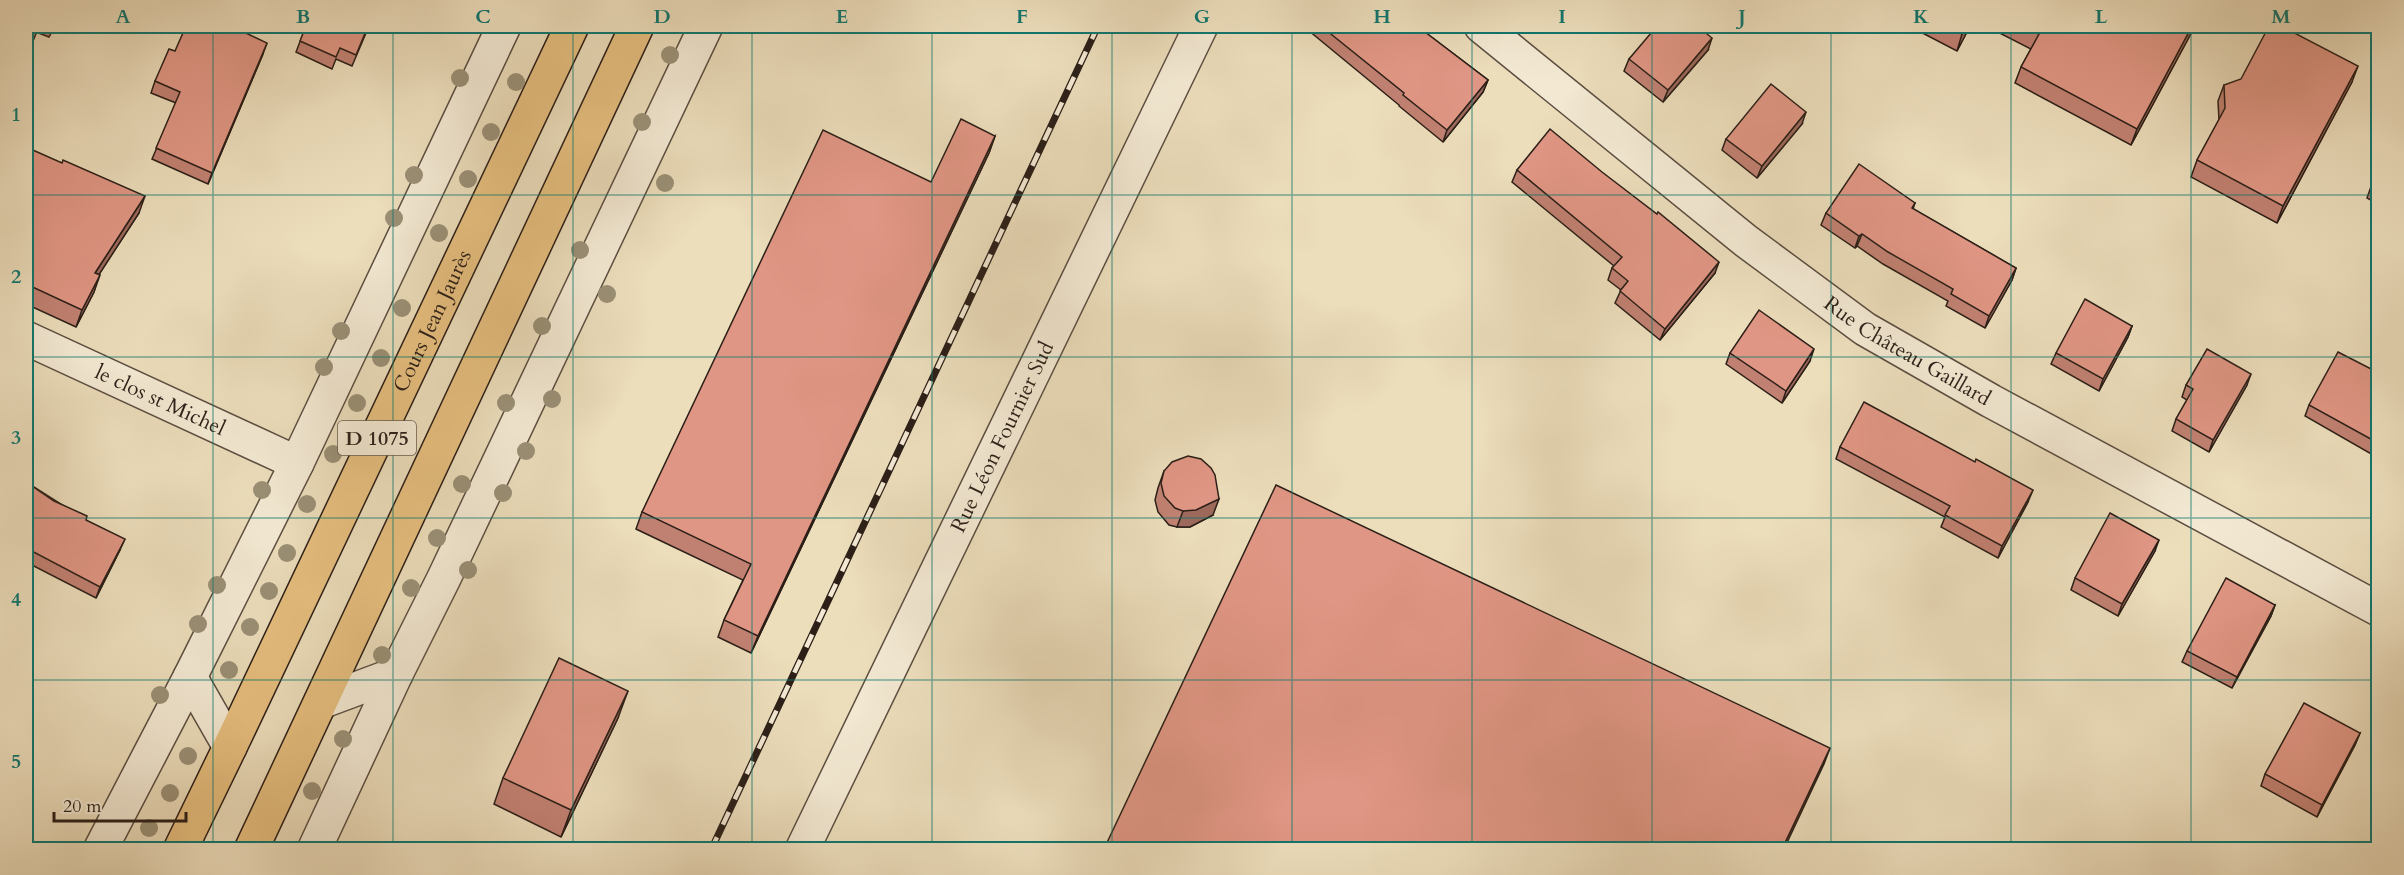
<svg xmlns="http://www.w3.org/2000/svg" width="2404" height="875" font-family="Cardo,serif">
  <rect width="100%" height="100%" fill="#ecddbb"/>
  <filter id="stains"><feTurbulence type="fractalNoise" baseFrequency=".00333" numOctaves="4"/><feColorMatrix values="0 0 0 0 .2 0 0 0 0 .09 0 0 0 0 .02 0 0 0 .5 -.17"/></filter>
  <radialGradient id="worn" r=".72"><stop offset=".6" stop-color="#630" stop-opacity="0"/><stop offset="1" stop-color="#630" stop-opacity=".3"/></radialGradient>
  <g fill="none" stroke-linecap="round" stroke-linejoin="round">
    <defs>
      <g id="minor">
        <path id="s1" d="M 1481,26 L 1746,241 L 1865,329 L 1991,401 L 2378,609"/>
        <path id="s2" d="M 26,338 L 297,463"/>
        <path d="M 190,677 L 230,747"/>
        <path d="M 321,702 L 396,674"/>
        <path d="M 100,850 L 190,677 L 297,463 L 504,26"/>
        <path d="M 314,850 L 396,674 L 444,578 L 706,26"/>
        <path id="s3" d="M 802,850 L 1201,26"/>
      </g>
      <g id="major">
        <path id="s4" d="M 180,850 L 230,747 L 572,26"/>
        <path d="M 251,850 L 637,26"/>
      </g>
    </defs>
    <use href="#minor" stroke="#5b4e41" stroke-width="36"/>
    <use href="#major" stroke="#2b1f18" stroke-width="36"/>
    <use href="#minor" stroke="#f3e9d3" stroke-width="33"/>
    <use href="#major" stroke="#e6be7e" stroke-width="33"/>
    <defs>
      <path id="rail" d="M 711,850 L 1098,26"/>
    </defs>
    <use href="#rail" stroke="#2b1f18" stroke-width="7"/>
    <use href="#rail" stroke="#f3e9d3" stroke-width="4.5" stroke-dasharray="14" stroke-linecap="butt"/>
  </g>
  <g fill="#9a8f75">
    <circle cx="670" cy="55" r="9"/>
    <circle cx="460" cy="78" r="9"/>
    <circle cx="516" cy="82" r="9"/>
    <circle cx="642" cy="122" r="9"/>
    <circle cx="491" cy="132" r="9"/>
    <circle cx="414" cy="175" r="9"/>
    <circle cx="468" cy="179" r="9"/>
    <circle cx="665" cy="183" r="9"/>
    <circle cx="394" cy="218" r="9"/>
    <circle cx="439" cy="233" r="9"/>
    <circle cx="580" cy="250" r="9"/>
    <circle cx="607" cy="294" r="9"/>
    <circle cx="402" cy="308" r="9"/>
    <circle cx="542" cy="326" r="9"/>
    <circle cx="341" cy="331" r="9"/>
    <circle cx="381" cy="358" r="9"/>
    <circle cx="324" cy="367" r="9"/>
    <circle cx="552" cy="399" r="9"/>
    <circle cx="357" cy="403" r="9"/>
    <circle cx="506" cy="403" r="9"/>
    <circle cx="526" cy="451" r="9"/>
    <circle cx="333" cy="454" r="9"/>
    <circle cx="462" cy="484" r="9"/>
    <circle cx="262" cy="490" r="9"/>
    <circle cx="503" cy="493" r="9"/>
    <circle cx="307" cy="504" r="9"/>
    <circle cx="437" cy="538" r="9"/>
    <circle cx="287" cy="553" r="9"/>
    <circle cx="468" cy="570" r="9"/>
    <circle cx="217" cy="585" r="9"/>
    <circle cx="411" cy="588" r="9"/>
    <circle cx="269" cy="591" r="9"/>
    <circle cx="198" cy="624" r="9"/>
    <circle cx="250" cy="627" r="9"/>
    <circle cx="382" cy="655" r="9"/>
    <circle cx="229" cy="670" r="9"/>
    <circle cx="160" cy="695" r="9"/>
    <circle cx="343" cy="739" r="9"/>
    <circle cx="188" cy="756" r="9"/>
    <circle cx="312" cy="791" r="9"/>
    <circle cx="170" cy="793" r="9"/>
    <circle cx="149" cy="828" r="9"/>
  </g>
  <g fill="#c18172" stroke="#2b1f18" stroke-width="1.5">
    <path d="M 26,26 L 55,26 L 49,37 L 36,32 Z"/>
    <path d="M 306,26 L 369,26 L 352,66 L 336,59 L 332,69 L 296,52 Z"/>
    <path d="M 1310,26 L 1417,26 L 1488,80 L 1483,92 L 1443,142 L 1399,106 L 1399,105 L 1308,30 Z"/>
    <path d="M 1909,26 L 1970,26 L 1957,51 Z"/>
    <path d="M 1986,26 L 2195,26 L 2131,145 L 2015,83 L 2021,67 L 2031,49 Z"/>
    <path d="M 1708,50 L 1663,102 L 1624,71 L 1629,59 Z"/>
    <path d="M 175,51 L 263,54 L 208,184 L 152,159 L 176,103 L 151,93 L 155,81 Z"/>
    <path d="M 2352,82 L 2277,223 L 2191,177 L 2197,160 L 2219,120 L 2218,101 L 2224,85 Z"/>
    <path d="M 1802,124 L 1757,178 L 1722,150 L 1726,139 Z"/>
    <path d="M 995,136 L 989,153 L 751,653 L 718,637 L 724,620 L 743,580 L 636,529 L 642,512 L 931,182 Z"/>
    <path d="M 26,147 L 139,213 L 99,274 L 94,292 L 76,327 L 26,304 Z"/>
    <path d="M 1517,170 L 1715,273 L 1660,340 L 1615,303 L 1621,290 L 1608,280 L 1612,268 L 1614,266 L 1512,182 Z"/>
    <path d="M 2379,170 L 2379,205 L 2367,198 L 2373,181 Z"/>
    <path d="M 1915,203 L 1913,209 L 2016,268 L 2012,280 L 1985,328 L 1946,306 L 1948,301 L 1883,264 L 1857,246 L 1855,248 L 1821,225 L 1826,213 Z"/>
    <path d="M 2132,326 L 2128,337 L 2099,391 L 2051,364 L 2056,353 Z"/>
    <path d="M 1730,353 L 1810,361 L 1782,403 L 1726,364 Z"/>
    <path d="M 2379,373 L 2379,446 L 2373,455 L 2305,416 L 2309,405 Z"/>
    <path d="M 2186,385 L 2247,385 L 2209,452 L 2172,431 L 2176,419 L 2187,400 L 2182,397 Z"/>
    <path d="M 1840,447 L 2028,502 L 1998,558 L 1941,527 L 1945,517 L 1836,459 Z"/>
    <path d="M 1164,471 L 1213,515 L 1190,527 L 1177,527 L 1169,525 L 1158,512 L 1155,500 L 1158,488 Z"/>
    <path d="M 26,482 L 86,520 L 120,550 L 96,598 L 26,562 Z"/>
    <path d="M 2155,551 L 2118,616 L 2071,590 L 2075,578 Z"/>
    <path d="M 2275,605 L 2271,616 L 2232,688 L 2182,662 L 2187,651 Z"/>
    <path d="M 618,718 L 561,837 L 494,804 L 503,778 Z"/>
    <path d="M 2360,733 L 2355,745 L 2317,817 L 2261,786 L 2265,774 Z"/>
  </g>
  <g fill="#9d695c" stroke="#2b1f18" stroke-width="1.5">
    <path d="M 1967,26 L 1970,26 L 1957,51 L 1962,34 Z"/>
    <path d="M 2192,26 L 2195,26 L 2131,145 L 2137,129 Z"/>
    <path d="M 1712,38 L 1708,50 L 1663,102 L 1668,90 Z"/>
    <path d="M 267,43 L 263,54 L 208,184 L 212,173 Z"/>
    <path d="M 2358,66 L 2352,82 L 2277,223 L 2283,206 Z"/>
    <path d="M 1488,80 L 1483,92 L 1443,142 L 1447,130 Z"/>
    <path d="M 1806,112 L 1802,124 L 1757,178 L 1762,166 Z"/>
    <path d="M 995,136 L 989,153 L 751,653 L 758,636 Z"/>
    <path d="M 145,196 L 139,213 L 89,290 L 95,273 Z"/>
    <path d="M 1862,234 L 1857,246 L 1855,248 L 1859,236 Z"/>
    <path d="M 1719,262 L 1715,273 L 1660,340 L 1665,329 Z"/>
    <path d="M 2016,268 L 2012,280 L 1985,328 L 1989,316 Z"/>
    <path d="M 100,275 L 94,292 L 76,327 L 82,310 Z"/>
    <path d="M 2132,326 L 2128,337 L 2099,391 L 2103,379 Z"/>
    <path d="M 1814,349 L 1810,361 L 1782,403 L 1786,391 Z"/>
    <path d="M 2251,374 L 2247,385 L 2209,452 L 2213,440 Z"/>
    <path d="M 2033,490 L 2028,502 L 1998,558 L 2002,546 Z"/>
    <path d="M 1219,499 L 1213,515 L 1190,527 L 1177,527 L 1183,511 Z"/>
    <path d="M 125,539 L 120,550 L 96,598 L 100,587 Z"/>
    <path d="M 2159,540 L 2155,551 L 2118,616 L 2122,604 Z"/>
    <path d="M 2275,605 L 2271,616 L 2232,688 L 2237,677 Z"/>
    <path d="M 628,691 L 618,718 L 561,837 L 571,810 Z"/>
    <path d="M 2360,733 L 2355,745 L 2317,817 L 2322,805 Z"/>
    <path d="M 1830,748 L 1824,764 L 1784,849 L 1782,849 Z"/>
  </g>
  <g fill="#e09684" stroke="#2b1f18" stroke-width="1.5">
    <path d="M 26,26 L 39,26 L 26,59 Z"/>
    <path d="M 186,26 L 231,26 L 267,43 L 212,173 L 156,148 L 180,92 L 155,81 L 169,49 L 175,51 Z"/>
    <path d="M 306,26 L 368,26 L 356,55 L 340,48 L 336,57 L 300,41 Z"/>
    <path d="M 1321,26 L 1417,26 L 1488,80 L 1447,130 L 1403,95 L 1404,93 Z"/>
    <path d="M 1657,26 L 1697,26 L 1712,38 L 1668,90 L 1629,59 Z"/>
    <path d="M 1946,26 L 1967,26 L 1962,34 Z"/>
    <path d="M 2023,26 L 2192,26 L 2137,129 L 2021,67 L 2039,34 Z"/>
    <path d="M 2269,26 L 2281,26 L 2358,66 L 2283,206 L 2197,160 L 2225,108 L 2224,85 L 2241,79 Z"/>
    <path d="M 1771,84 L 1806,112 L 1762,166 L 1726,139 Z"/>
    <path d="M 961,119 L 995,136 L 758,636 L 724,620 L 751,564 L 642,512 L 823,130 L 931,182 Z"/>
    <path d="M 1550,129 L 1602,172 L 1657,214 L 1658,212 L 1719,262 L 1665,329 L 1620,291 L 1628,281 L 1612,268 L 1622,257 L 1517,170 Z"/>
    <path d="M 26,147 L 62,163 L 63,160 L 145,196 L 95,273 L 100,275 L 82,310 L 26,284 Z"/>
    <path d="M 1859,164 L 1915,203 L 1912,208 L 2016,268 L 1989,316 L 1951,294 L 1953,289 L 1888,252 L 1862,234 L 1859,236 L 1826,213 Z"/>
    <path d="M 2379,170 L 2379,185 L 2373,181 Z"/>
    <path d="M 2085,299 L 2132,326 L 2103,379 L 2056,353 Z"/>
    <path d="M 1759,310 L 1814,349 L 1786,391 L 1730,353 Z"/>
    <path d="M 2207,349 L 2251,374 L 2213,440 L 2176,419 L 2193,389 L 2186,385 Z"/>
    <path d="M 2338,352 L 2379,373 L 2379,442 L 2378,443 L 2309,405 Z"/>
    <path d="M 1864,402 L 1975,462 L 1976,459 L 2033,490 L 2002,546 L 1945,515 L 1950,506 L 1840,447 Z"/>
    <path d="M 1188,456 L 1201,459 L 1211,468 L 1215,475 L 1219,499 L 1196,510 L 1183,511 L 1175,508 L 1164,496 L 1161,483 L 1164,471 L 1172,462 Z"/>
    <path d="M 26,482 L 54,501 L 87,516 L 86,520 L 125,539 L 100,587 L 26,548 Z"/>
    <path d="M 1276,485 L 1830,748 L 1782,849 L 1104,849 Z"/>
    <path d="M 2110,513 L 2159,540 L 2122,604 L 2075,578 Z"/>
    <path d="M 2226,578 L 2275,605 L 2237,677 L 2187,651 Z"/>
    <path d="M 26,625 L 32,628 L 26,642 Z"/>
    <path d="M 559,658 L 628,691 L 571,810 L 503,778 Z"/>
    <path d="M 2304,703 L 2360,733 L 2322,805 L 2265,774 Z"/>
  </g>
  <path fill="none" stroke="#0f766e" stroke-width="1.5" stroke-opacity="0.55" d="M 213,26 L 213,850M 393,26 L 393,850M 573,26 L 573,850M 752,26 L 752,850M 932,26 L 932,850M 1112,26 L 1112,850M 1292,26 L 1292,850M 1472,26 L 1472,850M 1652,26 L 1652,850M 1831,26 L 1831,850M 2011,26 L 2011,850M 2191,26 L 2191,850M 26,195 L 2378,195M 26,357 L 2378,357M 26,518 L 2378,518M 26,680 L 2378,680"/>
  <g text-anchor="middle" stroke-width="4.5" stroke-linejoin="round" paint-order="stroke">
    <rect fill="#f3e9d3" stroke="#675c50" stroke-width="1.5" x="338" y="421" width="78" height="34" rx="4.5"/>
    <g font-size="20" font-weight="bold" fill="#2b1f18">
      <text x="377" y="445">D 1075</text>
    </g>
    <g font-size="21" fill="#2b1f18" stroke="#f3e9d3">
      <text dy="7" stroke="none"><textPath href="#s4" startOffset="586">Cours Jean Jaurès</textPath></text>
      <text dy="7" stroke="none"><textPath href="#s1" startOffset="537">Rue Château Gaillard</textPath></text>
      <text dy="7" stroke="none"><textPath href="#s2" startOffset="148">le clos st Michel</textPath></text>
      <text dy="7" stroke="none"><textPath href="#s3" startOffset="459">Rue Léon Fournier Sud</textPath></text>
    </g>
  </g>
  <rect width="2404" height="875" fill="none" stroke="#ecddbb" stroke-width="66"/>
  <path d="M54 812v9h132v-9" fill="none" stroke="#2b1f18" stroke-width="3"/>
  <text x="63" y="812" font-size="18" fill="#2b1f18" stroke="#f3e9d3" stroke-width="4.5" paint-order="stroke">20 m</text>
  <rect x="33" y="33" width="2338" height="809" fill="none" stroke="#0f766e" stroke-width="2"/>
  <g font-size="20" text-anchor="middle" font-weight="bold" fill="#0f766e">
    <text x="123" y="23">A</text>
    <text x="303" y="23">B</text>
    <text x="483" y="23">C</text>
    <text x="662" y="23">D</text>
    <text x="842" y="23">E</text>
    <text x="1022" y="23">F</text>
    <text x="1202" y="23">G</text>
    <text x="1382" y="23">H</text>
    <text x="1562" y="23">I</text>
    <text x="1742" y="23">J</text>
    <text x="1921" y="23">K</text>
    <text x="2101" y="23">L</text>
    <text x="2281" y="23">M</text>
    <text x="16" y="121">1</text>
    <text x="16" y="283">2</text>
    <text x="16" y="444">3</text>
    <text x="16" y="606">4</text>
    <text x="16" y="768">5</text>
  </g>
  <rect width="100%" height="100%" filter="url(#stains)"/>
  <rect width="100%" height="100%" fill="url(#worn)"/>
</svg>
